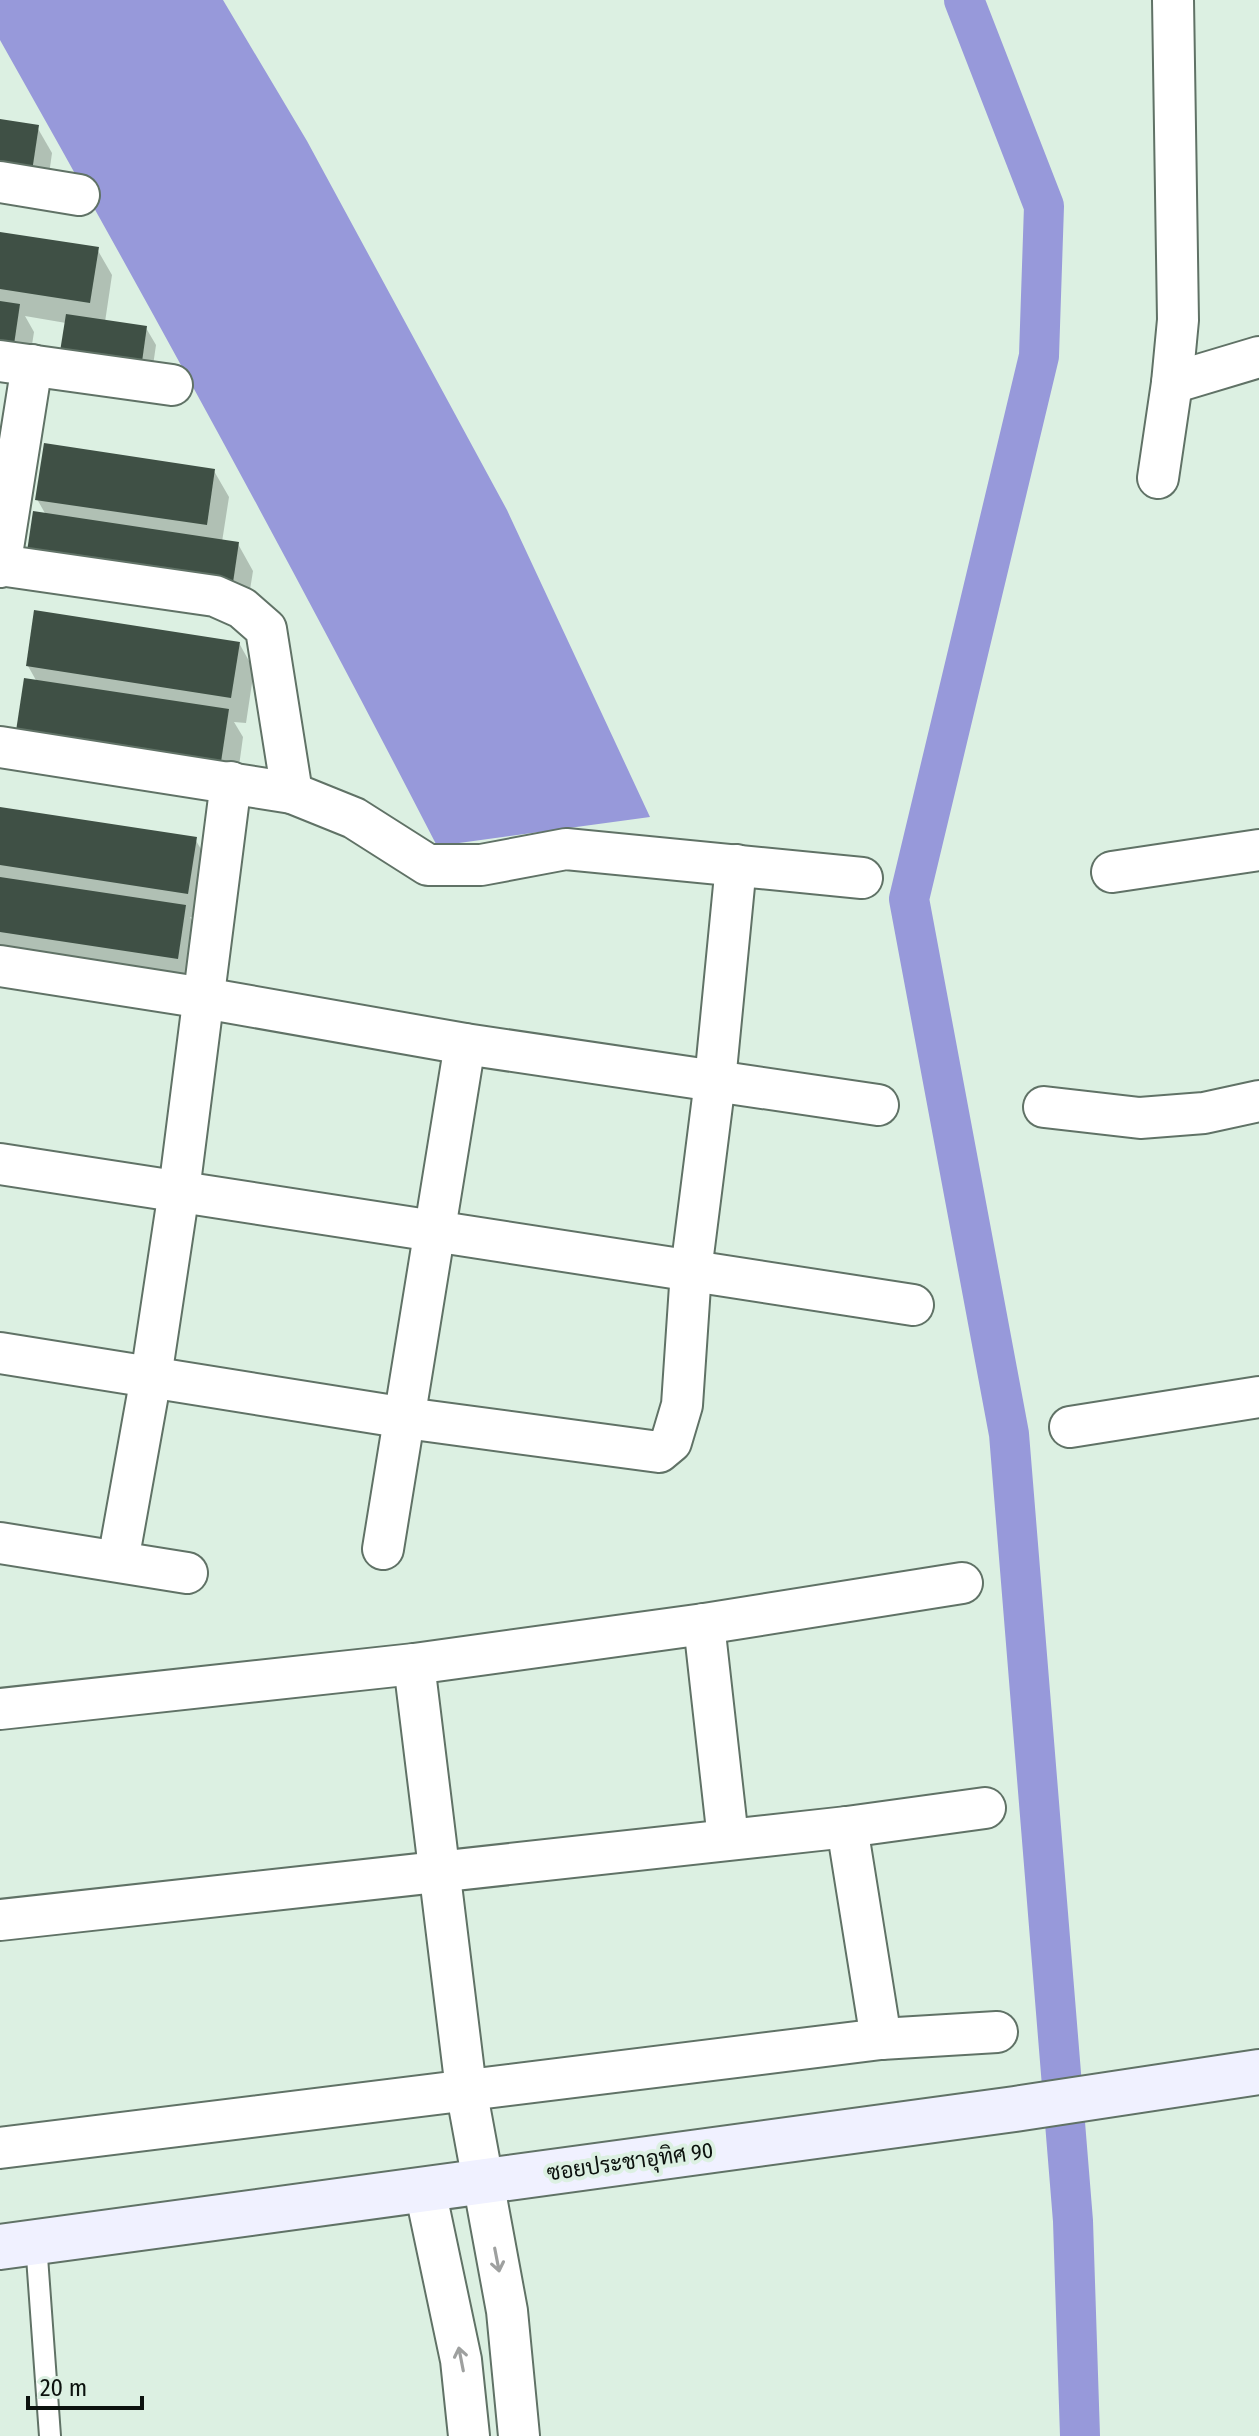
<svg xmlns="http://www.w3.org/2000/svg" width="1259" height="2436" font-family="'Fira Sans Condensed',Sarabun,sans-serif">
  <rect width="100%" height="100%" fill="#dcf0e2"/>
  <path fill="#9799da" d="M 0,0 L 223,0 L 307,141 L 507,510 L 650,817 L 437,846 C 297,574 150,306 0,40 Z"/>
  <g fill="#0003">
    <path d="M 0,121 L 37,127 L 52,153 L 45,203 Z"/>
    <path d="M 0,234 L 97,249 L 112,275 L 105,322 L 146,328 L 156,345 L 149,393 L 66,323 L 25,316 L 34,332 L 26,383 L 0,379 Z"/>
    <path d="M 214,471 L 229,497 L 222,542 L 238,544 L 253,571 L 245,621 L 42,590 L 46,515 L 37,499 Z"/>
    <path d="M 239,643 L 254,670 L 246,723 L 234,722 L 243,737 L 236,788 L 37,682 L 28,666 Z"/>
    <path d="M 0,809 L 195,839 L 211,866 L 202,919 L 190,917 L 200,933 L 192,984 L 0,955 Z"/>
  </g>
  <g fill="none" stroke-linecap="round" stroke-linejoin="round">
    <path stroke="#9799da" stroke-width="40" d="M 964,0 L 1044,206 L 1039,356 L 909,899 L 1009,1434 L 1073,2221 L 1080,2436"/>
  </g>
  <g fill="#3f5045">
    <path d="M 0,119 L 39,125 L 31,178 L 0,173 Z"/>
    <path d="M 0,232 L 99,247 L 90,303 L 0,289 Z"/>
    <path d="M 0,301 L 20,304 L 12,358 L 0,356 Z"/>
    <path d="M 66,314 L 147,326 L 140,376 L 58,364 Z"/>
    <path d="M 44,443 L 215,469 L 207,525 L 35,500 Z"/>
    <path d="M 33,511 L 239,542 L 231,596 L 25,565 Z"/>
    <path d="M 34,610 L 240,642 L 231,698 L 26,666 Z"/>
    <path d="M 24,678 L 229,709 L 221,762 L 16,731 Z"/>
    <path d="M 0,807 L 197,837 L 188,894 L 0,865 Z"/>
    <path d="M 0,877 L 186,905 L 178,959 L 0,932 Z"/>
  </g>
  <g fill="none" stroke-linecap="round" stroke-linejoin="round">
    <defs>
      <path id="lane" d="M 36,2243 L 50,2436"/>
      <g id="street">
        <path d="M 0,182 L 79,195"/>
        <path d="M 0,361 L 172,385"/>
        <path d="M 1172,383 L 1259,357"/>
        <path d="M 1158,478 L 1172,383 L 1178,320 L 1173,0"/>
        <path d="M 0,565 L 215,596 L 242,608 L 266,629 L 292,793 L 354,818 L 428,865 L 481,865 L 566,849 L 862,878"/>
        <path d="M 0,567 L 32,365"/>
        <path d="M 0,747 L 292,793"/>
        <path d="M 1112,872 L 1259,850"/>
        <path d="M 0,966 L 204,998 L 465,1044 L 878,1105"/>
        <path d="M 1044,1107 L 1140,1118 L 1204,1113 L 1259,1101"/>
        <path d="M 0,1164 L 913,1305"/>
        <path d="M 0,1353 L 406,1418 L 659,1452 L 671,1442 L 682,1405 L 691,1271 L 715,1081 L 736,865"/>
        <path d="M 1070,1427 L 1259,1397"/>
        <path d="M 0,1543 L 187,1573"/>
        <path d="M 383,1549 L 465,1044"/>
        <path d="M 118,1561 L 151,1377 L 179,1191 L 231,782"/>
        <path d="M 704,1624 L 728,1839"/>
        <path d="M 414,1664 L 466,2089 L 507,2311 L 519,2436"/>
        <path d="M 0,1709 L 414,1664 L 704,1624 L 962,1583"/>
        <path d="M 847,1827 L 881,2039"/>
        <path d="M 0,1920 L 847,1827 L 985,1808"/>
        <path d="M 0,2148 L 881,2039 L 997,2032"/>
        <path d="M 425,2190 L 461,2360 L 469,2436"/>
      </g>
      <path id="secondary" d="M 0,2247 L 1015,2109 L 1259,2072"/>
    </defs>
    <use href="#lane" stroke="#607266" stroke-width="24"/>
    <use href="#street" stroke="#607266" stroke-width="44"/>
    <use href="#secondary" stroke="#607266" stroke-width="48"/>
    <use href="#lane" stroke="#fff" stroke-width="20"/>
    <use href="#street" stroke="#fff" stroke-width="40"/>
    <use href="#secondary" stroke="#f0f1ff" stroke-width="44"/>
  </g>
  <defs><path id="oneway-shaft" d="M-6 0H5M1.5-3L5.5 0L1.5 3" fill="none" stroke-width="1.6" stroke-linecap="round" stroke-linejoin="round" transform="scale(2)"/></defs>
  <g stroke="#9ea09f">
    <use href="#oneway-shaft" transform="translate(497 2260) rotate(79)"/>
    <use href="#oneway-shaft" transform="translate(461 2359) rotate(-101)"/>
  </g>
  <g text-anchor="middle" stroke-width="8" stroke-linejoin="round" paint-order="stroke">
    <g font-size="22" fill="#0c120e" stroke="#dcf0e2">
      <text transform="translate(630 2161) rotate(-8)" y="8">ซอยประชาอุทิศ 90</text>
    </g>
  </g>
  <path d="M28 2396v12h114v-12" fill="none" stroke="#0c120e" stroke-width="4"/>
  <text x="40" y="2396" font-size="24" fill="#0c120e" stroke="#dcf0e2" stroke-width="6" paint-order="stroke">20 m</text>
</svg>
